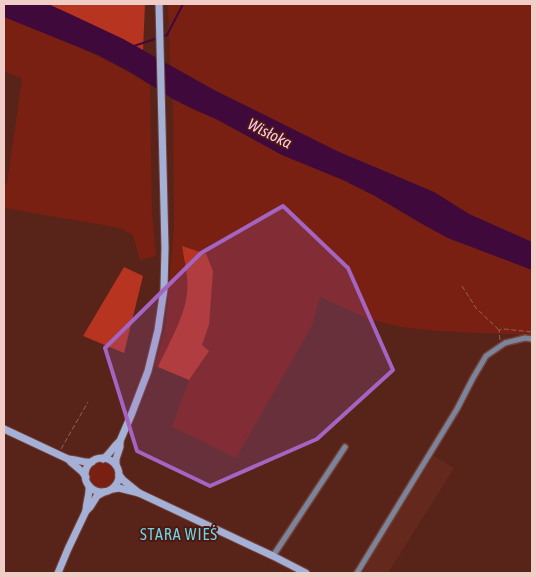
<svg xmlns="http://www.w3.org/2000/svg" width="536" height="577" font-family="'Asap Condensed',sans-serif">
  <rect width="100%" height="100%" fill="#582319"/>
  <path fill="#65281d" d="M 434,456 L 454,468 L 388,573 L 363,573 L 377,547 Z"/>
  <g fill="#7a2012">
    <path d="M 168,4 L 532,4 L 532,242 L 469,214 L 434,192 L 339,152 L 214,90 L 170,65 Z"/>
    <path d="M 4,17 C 55,36 104,56 150,85 L 152,213 L 156,256 L 140,260 L 133,235 L 120,228 L 4,208 L 4,184 L 7,184 L 22,79 L 4,71 Z"/>
    <path d="M 173,99 L 193,109 L 216,119 L 282,155 L 343,180 L 375,196 L 424,225 L 448,238 L 532,270 L 532,336 L 528,335 L 438,331 L 401,327 L 369,319 L 320,297 L 312,326 L 236,458 L 172,427 L 189,380 L 209,351 L 202,346 L 209,325 L 206,254 L 182,247 C 183,261 189,278 187,294 C 184,318 168,345 158,367 L 155,366 L 166,324 L 174,225 Z"/>
    <circle cx="102" cy="475" r="13"/>
  </g>
  <g fill="#b63420">
    <path d="M 48,4 L 145,4 L 143,50 L 123,39 Z"/>
    <path d="M 182,246 L 206,254 L 213,271 L 209,325 L 202,345 L 209,351 L 189,380 L 158,367 C 168,345 184,318 187,294 C 189,278 184,261 182,246 Z"/>
    <path d="M 124,267 L 143,276 L 124,353 L 83,336 Z"/>
  </g>
  <path fill="#3f0a3b" d="M 4,4 L 48,4 L 70,14 L 123,39 L 214,90 L 339,152 L 434,192 L 469,214 L 532,242 L 532,270 L 448,238 L 424,225 L 375,196 L 343,180 L 282,155 L 216,119 L 193,109 L 173,99 L 130,72 L 98,55 L 4,17 Z"/>
  <g fill="none" stroke-linecap="round" stroke-linejoin="round">
    <g stroke="#3f0a3b" stroke-width="2">
      <path d="M 162,37 L 167,35 L 183,4"/>
      <path d="M 134,46 L 158,38"/>
    </g>
    <defs>
      <g id="street">
        <path d="M 273,556 L 345,447"/>
        <path d="M 357,573 L 457,409 L 473,378 L 486,356 L 505,343 L 525,338 L 532,339"/>
      </g>
      <g id="secondary">
        <path d="M 4,429 L 68,459 C 76,459 83,463 92,462"/>
        <circle cx="102" cy="475" r="17"/>
        <path d="M 68,459 C 74,467 80,467 86,477"/>
        <path d="M 103,459 C 110,454 113,447 120,441"/>
        <path d="M 116,465 L 116,459 L 120,447 L 120,441 L 132,413 L 148,371 L 158,330 L 164,289 L 165,248 L 159,4"/>
        <path d="M 119,475 L 123,480 L 139,493 L 273,556 L 306,573"/>
        <path d="M 113,489 L 119,488 L 139,493"/>
        <path d="M 86,511 L 90,507 L 97,496 L 104,492"/>
        <path d="M 58,573 L 68,549 L 86,511 C 86,502 90,495 89,486"/>
      </g>
    </defs>
    <use href="#street" stroke="#734238" stroke-width="8"/>
    <use href="#secondary" stroke="#734238" stroke-width="9"/>
    <g stroke="#92645b" stroke-width="1" stroke-dasharray="5 2.5" stroke-linecap="butt">
      <path d="M 462,286 L 476,308 L 499,330"/>
      <path d="M 500,340 L 499,330 L 504,329 L 532,332"/>
      <path d="M 61,449 L 88,402"/>
    </g>
    <use href="#street" stroke="#7c849b" stroke-width="5"/>
    <use href="#secondary" stroke="#a4b0d5" stroke-width="7"/>
  </g>
  <path fill="#a464c1" fill-opacity="0.2" stroke="#a464c1" stroke-width="4" stroke-linejoin="round" d="M 283,206 L 348,268 L 393,370 L 317,439 L 210,486 L 137,451 L 105,348 L 201,253 Z"/>
  <g text-anchor="middle" stroke-width="4" stroke-linejoin="round" paint-order="stroke">
    <g font-size="16" font-style="italic" fill="#fac7f1" stroke="#4c180f">
      <text transform="translate(270 133) rotate(27)" y="6">Wisłoka</text>
    </g>
    <g font-size="16" letter-spacing="1" fill="#6cd4e8" stroke="#4c180f">
      <text x="179" y="540">STARA WIEŚ</text>
    </g>
  </g>
  <rect width="536" height="577" fill="none" stroke="#f0cdc6" stroke-width="10"/>
</svg>
